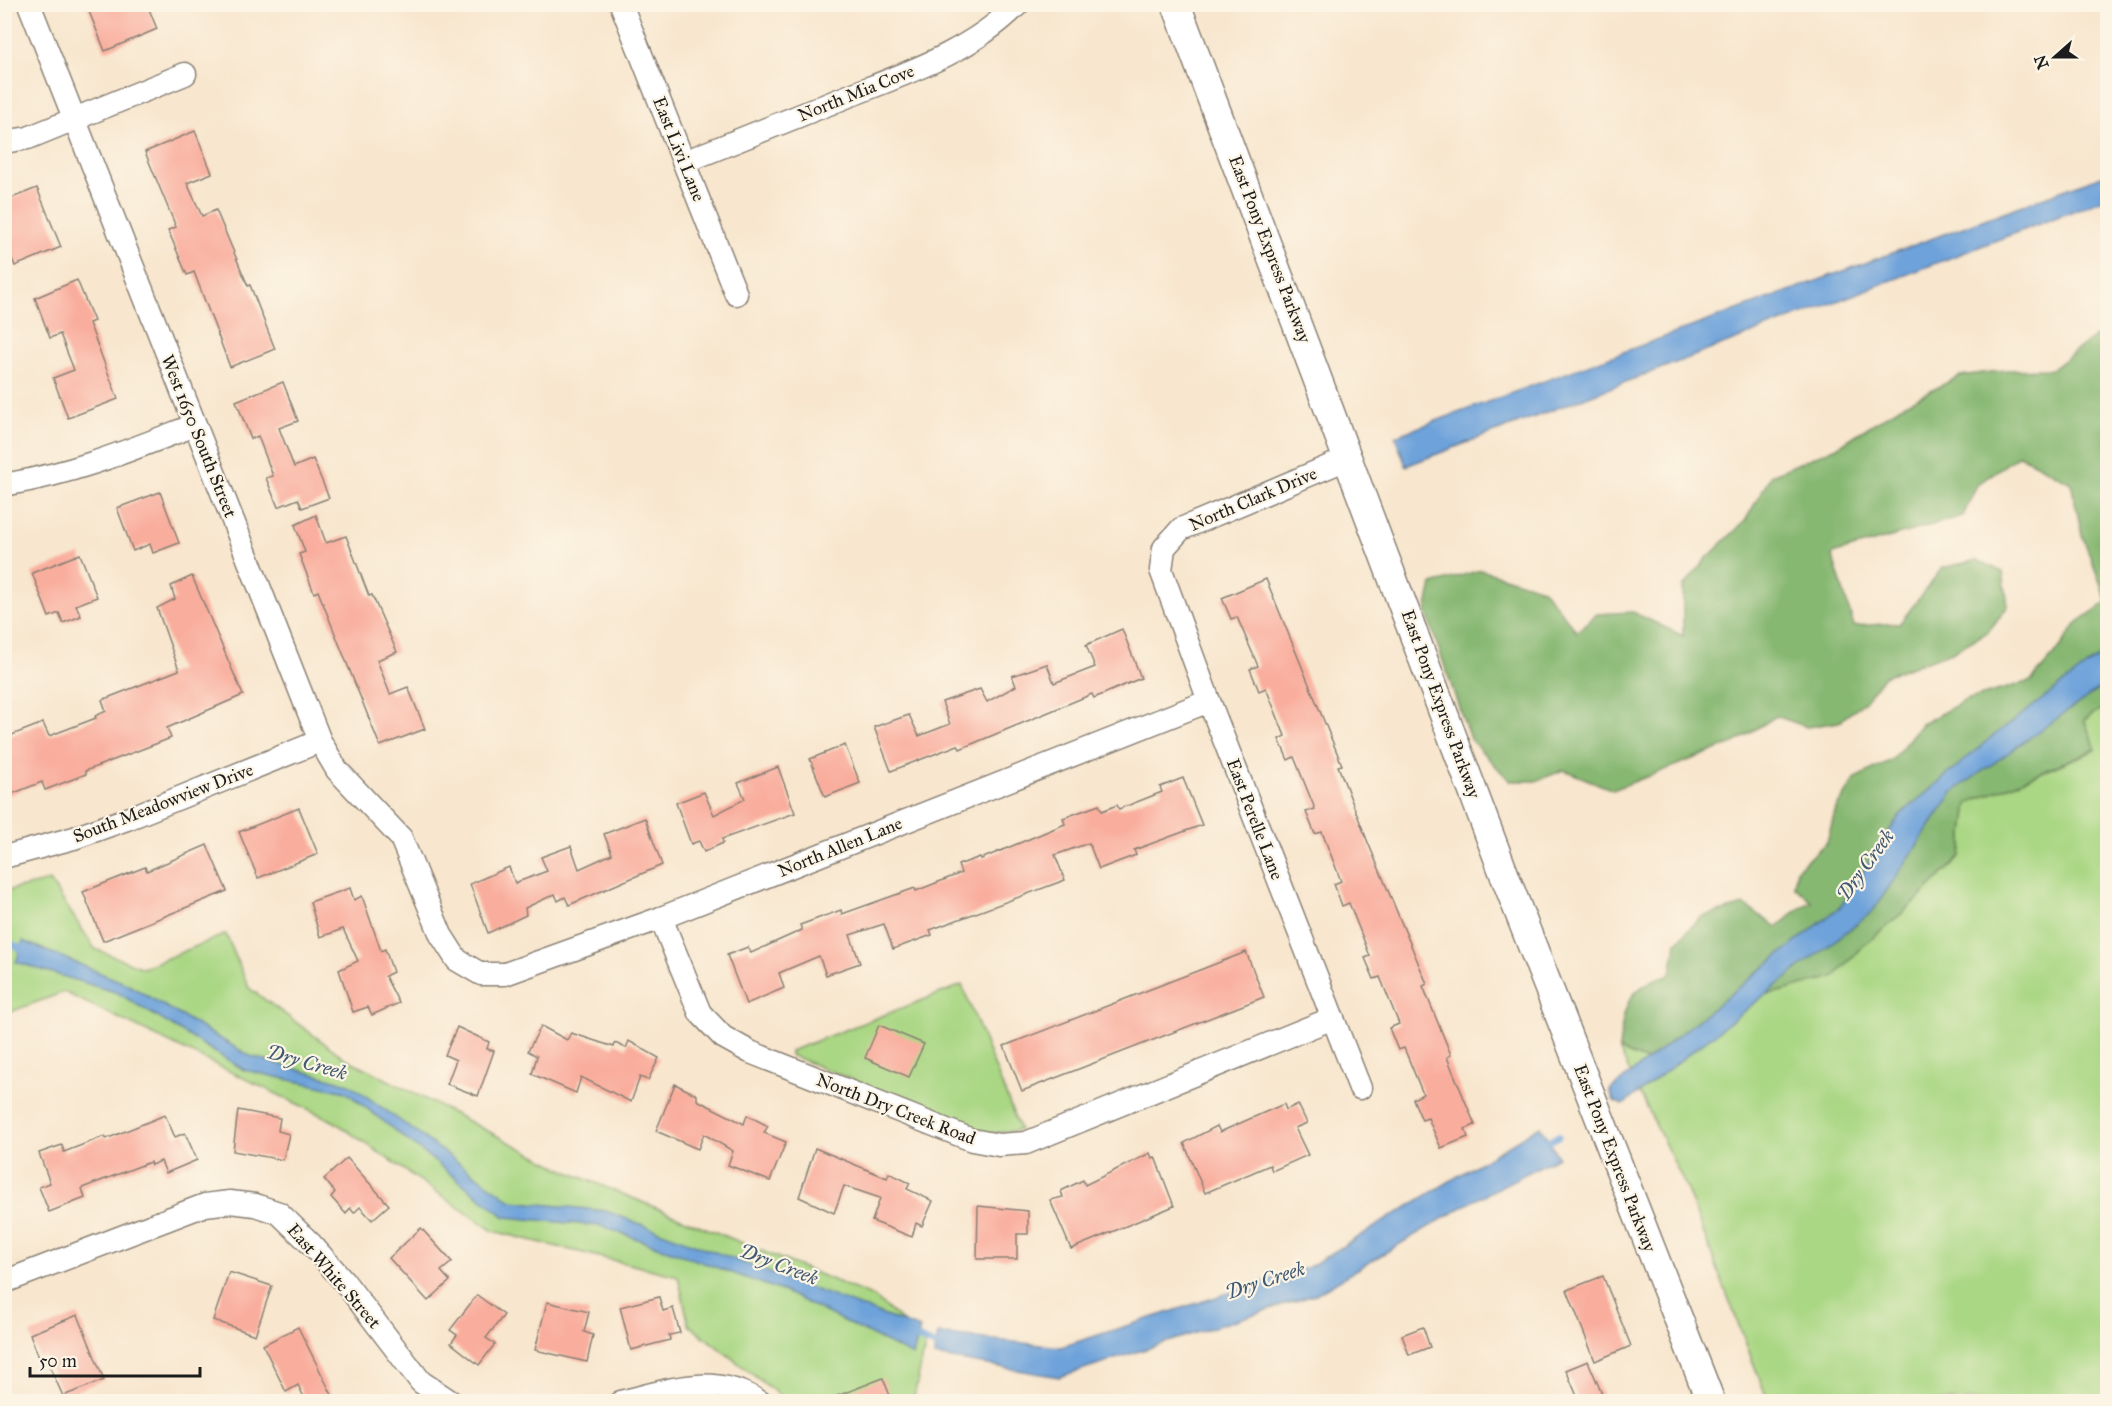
<svg xmlns="http://www.w3.org/2000/svg" width="2112" height="1406" font-family="'IM FELL Great Primer',serif">
  <rect width="100%" height="100%" fill="#fcf5e5"/>
  <filter id="ink" filterUnits="userSpaceOnUse"><feTurbulence type="fractalNoise" baseFrequency=".0167" numOctaves="2"/><feDisplacementMap in="SourceGraphic" scale="12" xChannelSelector="R" yChannelSelector="G"/><feConvolveMatrix kernelMatrix="1 2 1 2 8 2 1 2 1" color-interpolation-filters="sRGB"/></filter>
  <filter id="wash" filterUnits="userSpaceOnUse"><feTurbulence type="fractalNoise" baseFrequency=".008" numOctaves="4" result="noise"/><feDisplacementMap in="SourceGraphic" scale="24" xChannelSelector="R" yChannelSelector="G"/><feGaussianBlur stdDeviation="1.35" result="paint"/><feColorMatrix in="noise" values="0 0 0 0 0 0 0 0 0 0 0 0 0 0 0 0 0 1.4 0 .05"/><feComposite in="paint" operator="in"/></filter>
  <g filter="url(#wash)">
    <rect width="100%" height="100%" fill="#f8e6ce"/>
    <g fill="#aad784" stroke="#637a50" stroke-width="1.5">
      <path d="M 2107,705 L 2107,1401 L 1768,1401 L 1685,1185 L 1619,1050 L 1655,1064 L 1721,1003 L 1834,977 L 1863,946 L 1914,903 L 1961,856 L 1968,803 L 2096,750 L 2084,719 Z"/>
      <path d="M 50,881 L 95,949 L 143,968 L 226,934 L 249,988 L 345,1058 L 564,1170 L 874,1297 L 926,1342 L 913,1401 L 787,1401 L 689,1325 L 678,1276 L 493,1231 L 333,1121 L 64,992 L 5,1014 L 5,891 Z"/>
      <path d="M 962,985 L 1020,1130 L 987,1134 L 790,1055 L 790,1051 Z"/>
    </g>
    <g fill="#87b872" stroke="#526a47" stroke-width="1.5">
      <path d="M 2107,332 L 2107,601 L 2082,535 L 2071,483 L 2019,455 L 1977,485 L 1963,516 L 1832,554 L 1854,626 L 1900,623 L 1942,568 L 1977,560 L 2003,572 L 2008,606 L 1988,632 L 1952,652 L 1884,676 L 1865,701 L 1839,722 L 1807,727 L 1776,716 L 1736,742 L 1613,790 L 1564,770 L 1536,781 L 1510,781 L 1470,739 L 1426,612 L 1432,584 L 1481,570 L 1543,589 L 1577,632 L 1597,614 L 1633,612 L 1683,636 L 1683,587 L 1706,559 L 1745,521 L 1771,475 L 1837,447 L 1901,406 L 1960,376 L 2006,370 L 2052,369 L 2097,335 Z"/>
      <path d="M 2107,602 L 2107,705 L 2084,720 L 2096,749 L 1968,803 L 1961,856 L 1914,903 L 1863,946 L 1834,977 L 1779,992 L 1721,1003 L 1655,1064 L 1619,1050 C 1624,1005 1625,988 1671,974 L 1676,943 L 1701,917 L 1744,905 L 1777,927 L 1801,907 L 1812,902 L 1794,886 L 1797,869 L 1827,842 L 1836,808 L 1857,777 L 1892,760 L 1921,724 L 1966,700 L 2031,681 L 2056,653 L 2078,622 Z"/>
    </g>
    <g fill="#6da2da" stroke="#445f7b" stroke-width="1.5">
      <path d="M 2107,174 L 2107,198 L 1406,466 L 1395,436 Z"/>
      <path d="M 2107,651 L 2107,683 L 1953,792 L 1873,911 L 1623,1105 L 1614,1101 L 1610,1090 L 1841,906 L 1899,816 L 1989,739 Z"/>
      <path d="M 23,941 L 127,984 L 250,1056 L 349,1084 L 512,1201 L 606,1211 L 920,1329 L 913,1356 L 785,1292 L 601,1226 L 505,1217 L 346,1092 L 244,1070 L 118,993 L 16,962 Z"/>
      <path d="M 1540,1126 L 1558,1157 L 1469,1203 L 1314,1295 L 1059,1377 L 934,1356 L 938,1334 L 1061,1347 L 1309,1267 Z"/>
    </g>
    <g fill="none" stroke-linecap="round" stroke-linejoin="round">
      <g stroke="#6da2da" stroke-width="7">
        <path d="M 4,941 L 27,951"/>
        <path d="M 1542,1146 L 1558,1136"/>
        <path d="M 909,1335 L 943,1348"/>
      </g>
    </g>
    <g id="blocks">
      <g fill="#f9ad9d">
        <path d="M 86,4 L 147,4 L 157,29 L 105,51 Z"/>
        <path d="M 195,131 L 212,173 L 187,183 L 202,216 L 216,210 L 248,286 L 250,285 L 275,349 L 230,367 L 194,272 L 187,275 L 168,230 L 176,227 L 145,152 Z"/>
        <path d="M 37,188 L 61,247 L 15,266 L 4,240 L 4,201 Z"/>
        <path d="M 77,280 L 94,321 L 89,323 L 118,399 L 68,418 L 53,378 L 74,370 L 60,334 L 50,338 L 35,298 Z"/>
        <path d="M 283,382 L 298,421 L 279,428 L 294,467 L 313,459 L 329,498 L 302,508 L 298,499 L 278,507 L 266,478 L 273,476 L 258,436 L 251,439 L 236,401 Z"/>
        <path d="M 160,492 L 179,543 L 153,553 L 150,544 L 133,551 L 117,508 Z"/>
        <path d="M 316,515 L 326,543 L 346,536 L 369,596 L 372,595 L 397,652 L 377,660 L 390,694 L 408,687 L 425,729 L 380,746 L 318,591 L 314,593 L 299,554 L 305,552 L 295,525 Z"/>
        <path d="M 80,554 L 97,597 L 76,605 L 81,616 L 63,623 L 59,613 L 49,617 L 32,573 Z"/>
        <path d="M 192,576 L 243,695 L 167,728 L 171,738 L 85,771 L 86,774 L 45,790 L 42,782 L 4,797 L 4,738 L 43,723 L 49,736 L 96,718 L 95,716 L 106,711 L 102,700 L 179,670 L 157,608 L 175,599 L 171,586 Z"/>
        <path d="M 1266,579 L 1342,765 L 1338,766 L 1367,840 L 1427,984 L 1423,986 L 1451,1055 L 1447,1057 L 1475,1125 L 1465,1129 L 1468,1137 L 1441,1148 L 1428,1118 L 1422,1120 L 1413,1099 L 1423,1094 L 1404,1048 L 1398,1050 L 1389,1028 L 1399,1024 L 1380,977 L 1374,979 L 1365,958 L 1370,956 L 1349,903 L 1342,906 L 1334,884 L 1341,881 L 1322,832 L 1315,834 L 1306,812 L 1315,809 L 1294,757 L 1288,760 L 1279,739 L 1285,736 L 1266,688 L 1259,691 L 1250,669 L 1258,666 L 1237,617 L 1231,619 L 1222,598 Z"/>
        <path d="M 1122,629 L 1141,678 L 1094,698 L 1092,694 L 960,749 L 958,745 L 891,771 L 874,727 L 909,715 L 919,736 L 950,724 L 942,702 L 980,689 L 987,702 L 1016,686 L 1012,676 L 1047,664 L 1054,683 L 1095,667 L 1086,645 Z"/>
        <path d="M 845,745 L 860,783 L 825,797 L 810,759 Z"/>
        <path d="M 778,767 L 795,813 L 722,839 L 723,843 L 704,852 L 699,841 L 691,844 L 676,803 L 704,792 L 714,815 L 745,799 L 738,783 Z"/>
        <path d="M 1183,778 L 1202,825 L 1134,850 L 1136,855 L 1099,869 L 1089,843 L 1055,855 L 1065,880 L 930,930 L 932,935 L 893,949 L 884,924 L 850,935 L 860,963 L 826,975 L 819,956 L 779,973 L 784,988 L 746,1004 L 727,955 L 748,947 L 751,953 L 802,930 L 800,925 L 841,910 L 842,914 L 915,888 L 916,891 L 961,873 L 958,865 L 980,857 L 981,859 L 1065,824 L 1063,818 L 1099,805 L 1102,811 L 1117,805 L 1119,809 L 1162,792 L 1160,787 Z"/>
        <path d="M 299,808 L 318,854 L 258,878 L 239,832 Z"/>
        <path d="M 645,818 L 662,865 L 569,905 L 565,897 L 558,901 L 555,894 L 525,908 L 526,915 L 488,933 L 470,884 L 509,867 L 515,883 L 547,871 L 541,857 L 571,846 L 579,869 L 612,854 L 604,834 Z"/>
        <path d="M 207,845 L 227,891 L 103,941 L 83,892 L 145,867 L 147,871 Z"/>
        <path d="M 350,888 L 354,900 L 362,896 L 381,951 L 385,949 L 393,972 L 385,976 L 399,1003 L 372,1015 L 368,1007 L 353,1012 L 339,970 L 358,961 L 343,929 L 320,937 L 310,902 Z"/>
        <path d="M 1246,952 L 1264,997 L 1022,1091 L 1004,1046 Z"/>
        <path d="M 879,1025 L 924,1044 L 909,1077 L 865,1058 Z"/>
        <path d="M 541,1026 L 567,1040 L 571,1033 L 614,1047 L 615,1043 L 626,1048 L 629,1041 L 659,1058 L 648,1080 L 640,1077 L 631,1102 L 581,1077 L 576,1093 L 532,1074 L 537,1056 L 528,1051 Z"/>
        <path d="M 457,1027 L 489,1042 L 487,1049 L 494,1051 L 478,1096 L 447,1084 L 456,1060 L 445,1055 Z"/>
        <path d="M 675,1084 L 697,1095 L 697,1100 L 744,1124 L 747,1115 L 768,1126 L 764,1133 L 786,1142 L 770,1181 L 728,1165 L 733,1151 L 704,1134 L 698,1149 L 656,1131 Z"/>
        <path d="M 1284,1104 L 1286,1110 L 1298,1104 L 1307,1123 L 1295,1128 L 1308,1155 L 1272,1171 L 1270,1165 L 1205,1193 L 1184,1143 L 1217,1126 L 1220,1132 Z"/>
        <path d="M 238,1110 L 280,1118 L 278,1131 L 289,1134 L 283,1160 L 233,1151 Z"/>
        <path d="M 165,1115 L 175,1137 L 185,1133 L 197,1160 L 166,1173 L 161,1161 L 151,1165 L 150,1162 L 82,1188 L 85,1198 L 49,1212 L 39,1187 L 50,1183 L 39,1153 L 62,1145 L 64,1152 L 105,1136 L 106,1139 Z"/>
        <path d="M 815,1148 L 887,1178 L 889,1173 L 910,1183 L 907,1189 L 933,1201 L 922,1226 L 916,1223 L 912,1237 L 872,1221 L 880,1198 L 844,1186 L 834,1213 L 799,1197 Z"/>
        <path d="M 1150,1153 L 1152,1158 L 1155,1157 L 1174,1206 L 1071,1249 L 1050,1200 L 1063,1197 L 1061,1191 L 1083,1180 L 1085,1185 Z"/>
        <path d="M 347,1158 L 389,1205 L 372,1220 L 360,1207 L 354,1213 L 350,1208 L 346,1214 L 331,1197 L 335,1192 L 324,1179 Z"/>
        <path d="M 978,1206 L 1028,1211 L 1028,1234 L 1017,1234 L 1017,1259 L 977,1259 Z"/>
        <path d="M 421,1228 L 452,1262 L 441,1271 L 450,1281 L 428,1301 L 389,1258 Z"/>
        <path d="M 229,1272 L 272,1286 L 255,1335 L 213,1320 Z"/>
        <path d="M 1603,1276 L 1631,1346 L 1595,1361 L 1567,1290 Z"/>
        <path d="M 477,1295 L 504,1315 L 486,1338 L 495,1344 L 479,1365 L 451,1343 L 457,1335 L 450,1330 Z"/>
        <path d="M 659,1297 L 663,1311 L 673,1308 L 680,1333 L 669,1335 L 670,1340 L 631,1350 L 620,1307 Z"/>
        <path d="M 547,1302 L 589,1312 L 584,1332 L 593,1335 L 587,1362 L 535,1350 Z"/>
        <path d="M 78,1315 L 104,1380 L 63,1396 L 45,1356 L 39,1358 L 30,1334 Z"/>
        <path d="M 298,1327 L 335,1401 L 306,1401 L 298,1385 L 286,1392 L 263,1345 Z"/>
        <path d="M 1423,1327 L 1430,1347 L 1409,1355 L 1402,1335 Z"/>
        <path d="M 1588,1361 L 1605,1401 L 1579,1401 L 1566,1370 Z"/>
        <path d="M 883,1378 L 892,1401 L 827,1401 L 827,1400 Z"/>
      </g>
    </g>
  </g>
  <g filter="url(#ink)">
    <use href="#blocks" fill-opacity="0" stroke="#8a8175" stroke-width="1.5"/>
    <g fill="none" stroke-linecap="round" stroke-linejoin="round">
      <defs>
        <g id="minor">
          <path d="M 29,4 L 320,741 L 337,770 L 401,838 L 441,935 L 457,960 L 481,974 L 505,974 L 661,918 L 1209,701"/>
          <path d="M 621,4 L 736,294"/>
          <path d="M 4,142 L 28,138 L 185,74"/>
          <path d="M 684,162 C 738,140 792,119 846,97 C 907,73 971,52 1018,4"/>
          <path d="M 1349,458 L 1181,529 L 1164,548 L 1161,570 L 1209,701 L 1360,1088"/>
          <path d="M 9,484 C 78,472 130,450 195,425"/>
          <path d="M 4,857 L 74,838 L 127,819 L 320,741"/>
          <path d="M 661,918 L 700,1013 L 723,1037 L 750,1052 L 972,1140 L 999,1145 L 1026,1143 L 1333,1018"/>
          <path d="M 4,1282 L 205,1205 L 230,1202 L 255,1205 L 279,1213 L 311,1244 L 343,1280 L 421,1382 L 451,1402"/>
          <path d="M 621,1402 C 671,1390 713,1372 760,1402"/>
        </g>
        <path id="tertiary" d="M 1176,4 L 1506,879 L 1711,1402"/>
      </defs>
      <use href="#minor" stroke="#8a8175" stroke-width="25"/>
      <use href="#tertiary" stroke="#8a8175" stroke-width="31"/>
      <use href="#minor" stroke="#fff" stroke-width="22"/>
      <use href="#tertiary" stroke="#fff" stroke-width="28"/>
    </g>
  </g>
  <g text-anchor="middle" stroke-width="4.5" stroke-linejoin="round" paint-order="stroke">
    <g font-size="18" fill="#1c1c1c" stroke="#fcf5e5">
      <text transform="translate(856 93) rotate(-22)" y="6">North Mia Cove</text>
      <text transform="translate(679 149) rotate(68)" y="6">East Livi Lane</text>
      <text transform="translate(1270 249) rotate(69)" y="6">East Pony Express Parkway</text>
      <text transform="translate(199 436) rotate(68)" y="6">West 1650 South Street</text>
      <text transform="translate(1253 499) rotate(-23)" y="6">North Clark Drive</text>
      <text transform="translate(1441 704) rotate(70)" y="6">East Pony Express Parkway</text>
      <text transform="translate(163 803) rotate(-21)" y="6">South Meadowview Drive</text>
      <text transform="translate(1255 819) rotate(69)" y="6">East Perelle Lane</text>
      <text transform="translate(840 847) rotate(-22)" y="6">North Allen Lane</text>
      <text transform="translate(896 1109) rotate(21)" y="6">North Dry Creek Road</text>
      <text transform="translate(1615 1158) rotate(69)" y="6">East Pony Express Parkway</text>
      <text transform="translate(334 1276) rotate(49)" y="6">East White Street</text>
    </g>
    <g font-size="20" font-style="italic" fill="#405871" stroke="#fcf5e5">
      <text transform="translate(1865 865) rotate(-54)" y="7">Dry Creek</text>
      <text transform="translate(307 1062) rotate(16)" y="7">Dry Creek</text>
      <text transform="translate(779 1264) rotate(21)" y="7">Dry Creek</text>
      <text transform="translate(1265 1280) rotate(-18)" y="7">Dry Creek</text>
    </g>
  </g>
  <rect width="2112" height="1406" fill="none" stroke="#fcf5e5" stroke-width="24"/>
  <g transform="translate(2055 57) rotate(249)" stroke="#fcf5e5" stroke-width="4.5" paint-order="stroke">
  <path d="M0-4.5L10 22L0 15L-10 22Z" fill="#1c1c1c"/>
  <text y="-9" font-size="16" font-weight="bold" text-anchor="middle" fill="#1c1c1c">N</text>
  </g>
  <path d="M30 1367v9h170v-9" fill="none" stroke="#1c1c1c" stroke-width="3"/>
  <text x="39" y="1367" font-size="18" fill="#1c1c1c" stroke="#fcf5e5" stroke-width="4.5" paint-order="stroke">50 m</text>
</svg>
